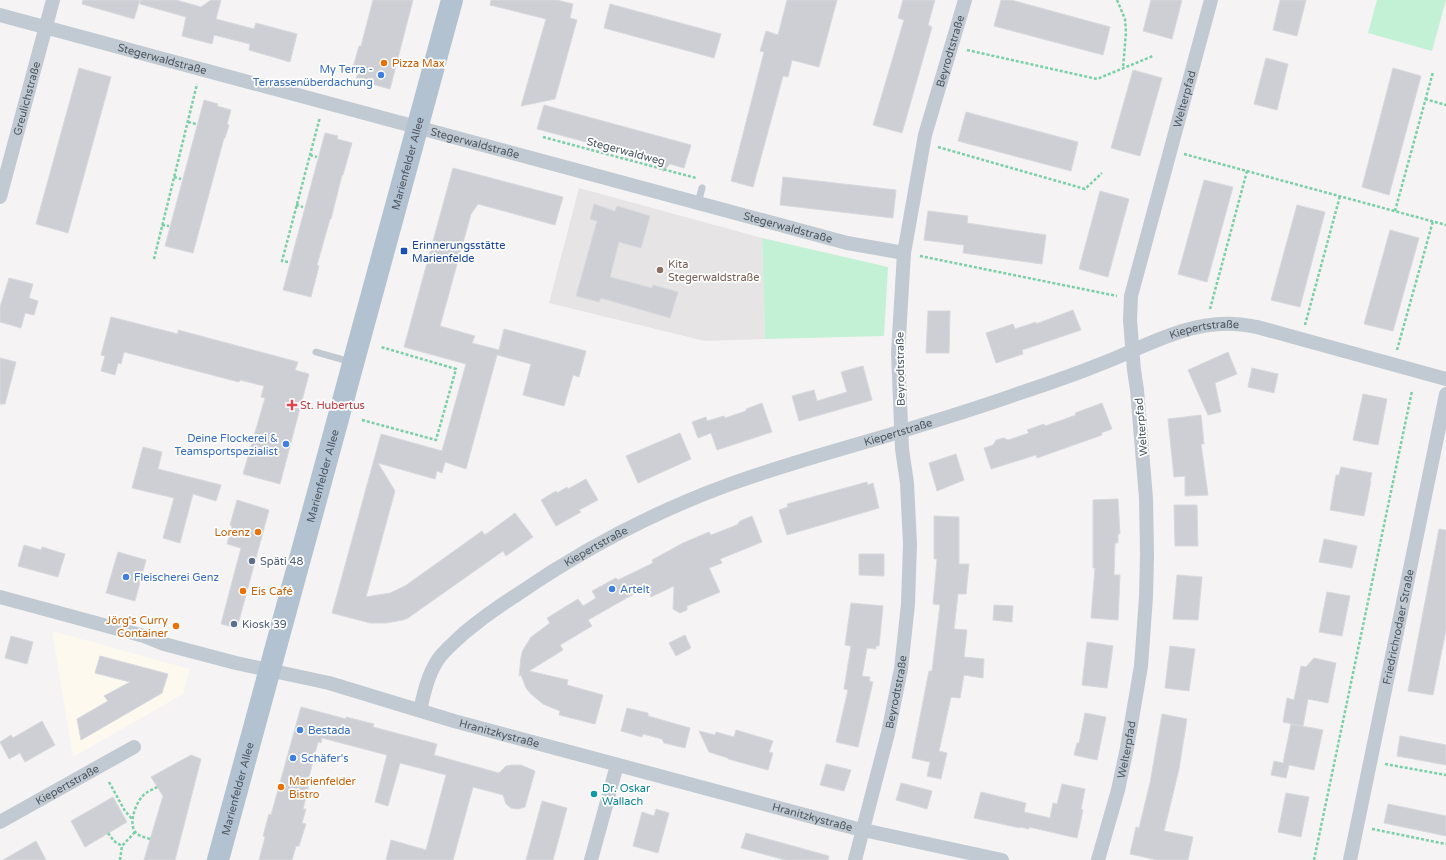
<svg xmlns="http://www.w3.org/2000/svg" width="1446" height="860" font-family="'Varela Round',sans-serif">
  <rect width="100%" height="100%" fill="#f5f3f3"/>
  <path fill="#fdf9ef" d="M 52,631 L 190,669 L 183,694 L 73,757 Z"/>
  <path fill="#e6e4e5" d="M 579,188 L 762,238 L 765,339 L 705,341 L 549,303 Z"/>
  <g fill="#c3f1d5">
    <path d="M 1377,0 L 1446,0 L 1432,51 L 1368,33 Z"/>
    <path d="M 762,238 L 888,267 L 884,336 L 765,339 Z"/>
  </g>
  <g fill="#cdcfd5" stroke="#d7d9de">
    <path d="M 83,0 L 140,0 L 134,19 L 82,4 Z"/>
    <path d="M 141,0 L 176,0 L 201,7 L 211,0 L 221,0 L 216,19 L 254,29 L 256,23 L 297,34 L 290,62 L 249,50 L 250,44 L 214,35 L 212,44 L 182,36 L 186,17 L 140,4 Z"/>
    <path d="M 373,0 L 413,0 L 390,89 L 356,80 L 358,72 L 352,71 L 359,46 L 361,46 Z"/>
    <path d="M 491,0 L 557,0 L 573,4 L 570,18 L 577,20 L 555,99 L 521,106 L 546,19 L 490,5 Z"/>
    <path d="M 787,0 L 837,0 L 819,67 L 792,60 L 788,77 L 783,76 L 753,187 L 731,181 L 764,52 L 760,51 L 766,31 L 778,35 Z"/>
    <path d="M 903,0 L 935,0 L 928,25 L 932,27 L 902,133 L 873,125 L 904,20 L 898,18 Z"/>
    <path d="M 1001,0 L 1011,0 L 1110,27 L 1103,55 L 994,26 Z"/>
    <path d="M 1151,0 L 1182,0 L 1172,39 L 1143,31 Z"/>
    <path d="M 1280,0 L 1306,0 L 1297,36 L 1273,30 Z"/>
    <path d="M 610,4 L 721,34 L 714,58 L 604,28 Z"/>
    <path d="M 1266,58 L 1288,64 L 1277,110 L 1254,104 Z"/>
    <path d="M 79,68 L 111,77 L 68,233 L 36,224 Z"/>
    <path d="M 1393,68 L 1421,76 L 1389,195 L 1362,187 Z"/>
    <path d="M 1133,70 L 1162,78 L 1140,156 L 1111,148 Z"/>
    <path d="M 204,100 L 218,104 L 217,106 L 231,110 L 227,124 L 229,125 L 225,138 L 224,138 L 193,253 L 165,246 Z"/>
    <path d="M 544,105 L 691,145 L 684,168 L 670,164 L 663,172 L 662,162 L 537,129 Z"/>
    <path d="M 966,112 L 1078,142 L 1071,171 L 958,141 Z"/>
    <path d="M 325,133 L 338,136 L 337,139 L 352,143 L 343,175 L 342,175 L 331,219 L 330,219 L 317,265 L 319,266 L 311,297 L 283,290 Z"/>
    <path d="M 453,168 L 563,197 L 555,225 L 478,204 L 471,214 L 440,326 L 475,336 L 472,343 L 499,350 L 504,329 L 586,351 L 579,377 L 573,375 L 564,406 L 523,395 L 531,364 L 497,355 L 466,469 L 445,462 L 442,473 L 437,471 L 435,479 L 378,463 L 395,491 L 366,597 L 390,593 L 405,586 L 482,531 L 485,535 L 515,513 L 533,537 L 506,556 L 503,551 L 408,618 L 403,620 L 386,623 L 370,623 L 332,613 L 381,434 L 442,451 L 466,364 L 404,347 Z"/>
    <path d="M 783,177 L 896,190 L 893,218 L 780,205 Z"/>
    <path d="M 1204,180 L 1233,187 L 1207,282 L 1178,274 Z"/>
    <path d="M 1100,191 L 1129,199 L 1108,277 L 1079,269 Z"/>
    <path d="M 594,204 L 615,211 L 617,206 L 650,216 L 641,248 L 619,242 L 610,277 L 652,288 L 653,285 L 678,292 L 670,318 L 601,298 L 599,302 L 576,296 L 597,221 L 590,219 Z"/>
    <path d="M 1297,205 L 1325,212 L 1300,307 L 1271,300 Z"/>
    <path d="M 928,211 L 968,216 L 967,223 L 1046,235 L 1042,264 L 963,253 L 964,245 L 924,240 Z"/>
    <path d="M 1390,230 L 1419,238 L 1393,331 L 1364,324 Z"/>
    <path d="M 9,278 L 33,284 L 29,298 L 38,301 L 34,315 L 25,313 L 21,328 L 0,322 L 0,307 Z"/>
    <path d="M 1073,310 L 1081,330 L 1022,350 L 1023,354 L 996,363 L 986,333 L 1013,324 L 1015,329 L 1036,322 L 1036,324 Z"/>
    <path d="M 928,311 L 950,311 L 949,353 L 926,353 Z"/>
    <path d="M 111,317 L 178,334 L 178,330 L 298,362 L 295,370 L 309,374 L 280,484 L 243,474 L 265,398 L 261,397 L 264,386 L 240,380 L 239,382 L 124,352 L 121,364 L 118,363 L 115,375 L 101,371 L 105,356 L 101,355 Z"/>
    <path d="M 1228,352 L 1237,374 L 1215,383 L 1221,412 L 1208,415 L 1188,370 Z"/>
    <path d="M 0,358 L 16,362 L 5,404 L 0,404 Z"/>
    <path d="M 863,366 L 872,400 L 799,421 L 792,396 L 814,390 L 817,401 L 847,392 L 841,372 Z"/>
    <path d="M 1252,368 L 1278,374 L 1274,393 L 1248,387 Z"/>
    <path d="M 1363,394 L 1387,399 L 1378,445 L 1353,440 Z"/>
    <path d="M 762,403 L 772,432 L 717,450 L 711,433 L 698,438 L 692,422 L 706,417 L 707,421 L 724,416 L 725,418 L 746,411 L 746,409 Z"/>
    <path d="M 1102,403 L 1112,429 L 1101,433 L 1102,435 L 1037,458 L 1036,455 L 991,469 L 984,448 L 993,445 L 996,440 L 1004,438 L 1008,440 L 1029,433 L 1027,430 L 1044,424 L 1045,426 L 1076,415 L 1075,413 Z"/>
    <path d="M 1201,415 L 1204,444 L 1201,444 L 1208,495 L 1185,496 L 1185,476 L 1174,477 L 1168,419 Z"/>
    <path d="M 680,433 L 691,459 L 638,483 L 626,456 Z"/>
    <path d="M 143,447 L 162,452 L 158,469 L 221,485 L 216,501 L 193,494 L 180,543 L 163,538 L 174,498 L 132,488 Z"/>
    <path d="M 956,454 L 964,480 L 937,491 L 929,463 Z"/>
    <path d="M 1341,467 L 1372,473 L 1370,481 L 1371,481 L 1364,516 L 1330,510 L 1336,475 L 1339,475 Z"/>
    <path d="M 586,479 L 598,500 L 579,510 L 581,512 L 556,526 L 541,500 L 556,491 L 557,493 L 567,487 L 568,489 Z"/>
    <path d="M 867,482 L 868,485 L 873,483 L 879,508 L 787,535 L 779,510 L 788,507 L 787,504 Z"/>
    <path d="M 1118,499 L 1120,534 L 1118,534 L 1118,543 L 1115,543 L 1114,575 L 1120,575 L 1118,620 L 1091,618 L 1095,568 L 1093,568 L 1093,500 Z"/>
    <path d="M 237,500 L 269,510 L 237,628 L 221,624 L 241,548 L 227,544 L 232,526 L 230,525 Z"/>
    <path d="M 1174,505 L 1197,505 L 1198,546 L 1175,546 Z"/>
    <path d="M 752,516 L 762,542 L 720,559 L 722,563 L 709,568 L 720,592 L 687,606 L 687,610 L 680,613 L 673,609 L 674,586 L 651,597 L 646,587 L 588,620 L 592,626 L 560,645 L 563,650 L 529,671 L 568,680 L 567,685 L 603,695 L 595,724 L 559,715 L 560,711 L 543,704 L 531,694 L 526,688 L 521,675 L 519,676 L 521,657 L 523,650 L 531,637 L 550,623 L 547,618 L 578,599 L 583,606 L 596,598 L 592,591 L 616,578 L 618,580 L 653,563 L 652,560 L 683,543 L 709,532 L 711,535 L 737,525 L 740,521 Z"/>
    <path d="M 934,516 L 959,517 L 959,564 L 969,564 L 966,594 L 958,594 L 954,629 L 967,630 L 964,657 L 984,659 L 983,678 L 964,675 L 960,698 L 951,697 L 939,751 L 947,753 L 941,779 L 927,776 L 930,762 L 912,758 L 928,676 L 929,671 L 932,671 L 940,605 L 933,604 L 937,559 L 934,559 Z"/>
    <path d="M 1439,529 L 1446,530 L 1446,630 L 1433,695 L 1408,691 Z"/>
    <path d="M 1324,539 L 1357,546 L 1352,568 L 1319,562 Z"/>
    <path d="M 24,545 L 41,550 L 42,547 L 65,554 L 58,577 L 18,566 Z"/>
    <path d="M 118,552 L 146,560 L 135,601 L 106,593 Z"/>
    <path d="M 859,554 L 884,554 L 884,576 L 859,575 Z"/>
    <path d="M 1177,575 L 1202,577 L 1198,620 L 1173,619 Z"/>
    <path d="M 1327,592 L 1350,596 L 1342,636 L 1319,632 Z"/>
    <path d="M 851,603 L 883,606 L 879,646 L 876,646 L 876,649 L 867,648 L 862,676 L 870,677 L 869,681 L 873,682 L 858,747 L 836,742 L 848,690 L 844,689 L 851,646 L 845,645 Z"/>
    <path d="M 994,605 L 1013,606 L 1012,622 L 993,620 Z"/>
    <path d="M 685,635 L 691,648 L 676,656 L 669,643 Z"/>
    <path d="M 11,636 L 33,642 L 27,664 L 5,658 Z"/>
    <path d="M 1087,642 L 1113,646 L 1107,688 L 1082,685 Z"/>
    <path d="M 1170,646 L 1195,649 L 1189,691 L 1165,688 Z"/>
    <path d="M 100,656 L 168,674 L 162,693 L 81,740 L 77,719 L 108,701 L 104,696 L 130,682 L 95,673 Z"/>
    <path d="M 1314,658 L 1336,663 L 1328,703 L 1308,699 L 1303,726 L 1283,722 L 1287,698 L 1294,700 L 1301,666 L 1306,667 Z"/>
    <path d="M 301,707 L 346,719 L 346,717 L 374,724 L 373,727 L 437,744 L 434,755 L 499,773 L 506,766 L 512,765 L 521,765 L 535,771 L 525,807 L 518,809 L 511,808 L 506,804 L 503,795 L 473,787 L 453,860 L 386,860 L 391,840 L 426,850 L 446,775 L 400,763 L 388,806 L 375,802 L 387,755 L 322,738 L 321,743 L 318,742 L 308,781 L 310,781 L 303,809 L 306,809 L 302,823 L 306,824 L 299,846 L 296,846 L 292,860 L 259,860 L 265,837 L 263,836 L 269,814 L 271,815 Z"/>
    <path d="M 627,708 L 648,713 L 648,716 L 690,728 L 685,748 L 664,743 L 662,739 L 643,734 L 642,737 L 621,731 Z"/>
    <path d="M 1085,713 L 1106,717 L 1097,760 L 1074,755 L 1077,743 L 1079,743 Z"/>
    <path d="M 1162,714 L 1187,719 L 1179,769 L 1164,831 L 1193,837 L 1188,860 L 1157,860 L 1130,854 L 1136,827 L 1139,828 L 1150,783 Z"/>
    <path d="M 42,721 L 55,745 L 25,762 L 20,753 L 9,759 L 0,742 L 11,735 L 13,738 Z"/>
    <path d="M 1291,724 L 1323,730 L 1314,770 L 1289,765 L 1286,778 L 1271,775 L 1274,761 L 1283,763 Z"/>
    <path d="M 736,730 L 773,741 L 769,752 L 773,753 L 768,770 L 728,759 L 728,758 L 709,752 L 699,731 L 715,735 L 716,732 L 734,737 Z"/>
    <path d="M 1400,736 L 1446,745 L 1446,765 L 1397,756 Z"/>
    <path d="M 191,755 L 201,759 L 175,860 L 144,860 L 163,796 L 151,777 Z"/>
    <path d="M 826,764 L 851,770 L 844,791 L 820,785 Z"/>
    <path d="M 901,783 L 932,791 L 927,809 L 896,800 Z"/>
    <path d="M 1062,784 L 1085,789 L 1081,809 L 1083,810 L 1077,838 L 1029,827 L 1029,829 L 1020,827 L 1020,828 L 974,818 L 981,792 L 1026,803 L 1024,812 L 1050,818 L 1053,803 L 1057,804 Z"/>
    <path d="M 1286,793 L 1309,797 L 1301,837 L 1278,832 Z"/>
    <path d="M 113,797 L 127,822 L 85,847 L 71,821 L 92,809 L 93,811 L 92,809 Z"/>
    <path d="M 542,801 L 567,808 L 553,860 L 526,860 Z"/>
    <path d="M 1388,804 L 1446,816 L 1446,836 L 1384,823 Z"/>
    <path d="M 656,809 L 669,813 L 658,853 L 633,846 L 642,812 L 654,816 Z"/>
    <path d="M 746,833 L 829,856 L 828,860 L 785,860 L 741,848 Z"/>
    <path d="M 36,841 L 46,860 L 3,860 Z"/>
  </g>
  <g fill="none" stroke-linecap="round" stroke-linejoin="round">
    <g stroke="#7ad0a6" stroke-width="2.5" stroke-dasharray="3 2" stroke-linecap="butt">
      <path d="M 1117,0 L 1125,19 L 1126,32 L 1123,68"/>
      <path d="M 967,50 L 1097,79 L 1153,56"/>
      <path d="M 1425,99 L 1446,105"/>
      <path d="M 188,122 L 196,124"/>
      <path d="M 543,137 L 696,178"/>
      <path d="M 938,147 L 1085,189 L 1102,173"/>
      <path d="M 1184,154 L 1446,225"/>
      <path d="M 310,155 L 317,157"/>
      <path d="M 174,177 L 181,179"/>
      <path d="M 296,205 L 303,207"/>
      <path d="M 1395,211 L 1433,72"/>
      <path d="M 162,225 L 169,226"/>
      <path d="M 920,256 L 1117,296"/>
      <path d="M 154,259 L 197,84"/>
      <path d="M 288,262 L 282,261 L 320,117"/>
      <path d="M 1210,309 L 1247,171"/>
      <path d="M 1305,325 L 1340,196"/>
      <path d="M 1397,350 L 1433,221"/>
      <path d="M 362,420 L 436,440 L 456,369 L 381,347"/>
      <path d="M 1385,764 L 1446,775"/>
      <path d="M 109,782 L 125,811 L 132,819"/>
      <path d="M 1372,829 L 1446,844"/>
      <path d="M 108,833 L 114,841 L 122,846"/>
      <path d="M 150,839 C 144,837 137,836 134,830 C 129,820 137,799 146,793 C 149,791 153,789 157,787"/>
      <path d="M 120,860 L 122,846 L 135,832"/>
      <path d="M 1314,860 L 1412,391"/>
    </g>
    <g stroke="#c1cad2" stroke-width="7">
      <path d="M 698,203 L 702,188"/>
      <path d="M 316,352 L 351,362"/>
    </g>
    <g stroke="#c1cad2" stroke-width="14">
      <path id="s1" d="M 0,15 L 847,243 L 904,253"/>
      <path id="s2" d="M 0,197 L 53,0"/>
      <path id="s3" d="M 0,597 L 144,636 L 164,644 L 236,663 L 329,683 L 454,721 L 854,828 L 1002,860"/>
      <path id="s4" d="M 420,710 C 424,693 428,675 437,661 C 444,650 455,642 464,633 C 481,619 499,606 518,594 C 582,550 652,513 725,486 C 779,466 835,451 889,435 C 932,422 975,409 1017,394 C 1044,385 1071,376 1098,365 C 1141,349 1186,321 1234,324 C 1242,324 1250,326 1257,327 L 1446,379"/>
      <path id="s5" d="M 0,822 L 134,747"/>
      <path d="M 591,860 L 617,765"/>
      <path id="s6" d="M 855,860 L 888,733 L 901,669 L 908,604 L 910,544 L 907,483 L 902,449 L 898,353 L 904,253 L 925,135 L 965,0"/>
      <path id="s7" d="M 1098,860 L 1118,790 L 1127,748 L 1141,666 L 1146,597 L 1147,554 L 1146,498 L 1137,390 L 1134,370 L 1130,320 L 1131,296 L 1211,0"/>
      <path id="s8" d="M 1350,860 L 1446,394"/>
    </g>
    <path stroke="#b3c2d1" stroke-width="22" id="s9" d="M 218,860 L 452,0"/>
  </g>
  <g fill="#e8710a" stroke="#fff" stroke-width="1.5">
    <circle cx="384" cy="63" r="4"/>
    <circle cx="258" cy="532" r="4"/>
    <circle cx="243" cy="591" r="4"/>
    <circle cx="176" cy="626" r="4"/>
    <circle cx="281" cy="787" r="4"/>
  </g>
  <g fill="#3f7fe0" stroke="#fff" stroke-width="1.5">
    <circle cx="381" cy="75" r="4"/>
    <circle cx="286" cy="444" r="4"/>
    <circle cx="126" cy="577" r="4"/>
    <circle cx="612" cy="589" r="4"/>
    <circle cx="300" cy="730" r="4"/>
    <circle cx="293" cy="758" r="4"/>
  </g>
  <rect fill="#1a4fb4" stroke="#fff" stroke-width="1.5" x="400" y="247" width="8" height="8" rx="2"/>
  <circle fill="#8d6e63" stroke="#fff" stroke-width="1.5" cx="660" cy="270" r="4"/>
  <path fill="#e0444e" stroke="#fff" stroke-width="1.5" d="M290 399h4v4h4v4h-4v4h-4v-4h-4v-4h4z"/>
  <g fill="#5c6f8a" stroke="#fff" stroke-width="1.5">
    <circle cx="252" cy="561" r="4"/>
    <circle cx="234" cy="624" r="4"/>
  </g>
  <circle fill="#0f9aa8" stroke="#fff" stroke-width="1.5" cx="594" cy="794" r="4"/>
  <g text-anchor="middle" stroke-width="3.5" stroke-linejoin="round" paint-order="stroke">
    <g font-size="11" fill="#4a5661" stroke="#fff">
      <text dy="4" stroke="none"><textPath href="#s6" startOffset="821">Beyrodtstraße</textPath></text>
      <text dy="4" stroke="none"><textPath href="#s1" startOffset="168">Stegerwaldstraße</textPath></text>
      <text dy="4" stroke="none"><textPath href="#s2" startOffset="102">Greulichstraße</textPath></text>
      <text dy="4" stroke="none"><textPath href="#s7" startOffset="774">Welterpfad</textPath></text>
      <text dy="4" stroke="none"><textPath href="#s1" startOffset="492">Stegerwaldstraße</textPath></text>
      <text transform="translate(626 151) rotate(15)" y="4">Stegerwaldweg</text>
      <text dy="4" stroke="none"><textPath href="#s9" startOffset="722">Marienfelder Allee</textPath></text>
      <text dy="4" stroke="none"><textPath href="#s1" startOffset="816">Stegerwaldstraße</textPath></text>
      <text dy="4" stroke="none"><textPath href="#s4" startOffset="897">Kiepertstraße</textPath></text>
      <text transform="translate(900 369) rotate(-91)" y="4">Beyrodtstraße</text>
      <text transform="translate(1141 427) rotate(-95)" y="4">Welterpfad</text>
      <text dy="4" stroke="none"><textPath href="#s4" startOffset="573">Kiepertstraße</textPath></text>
      <text dy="4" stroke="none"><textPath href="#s9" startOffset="398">Marienfelder Allee</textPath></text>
      <text dy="4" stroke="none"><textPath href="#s4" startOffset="249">Kiepertstraße</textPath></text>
      <text dy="4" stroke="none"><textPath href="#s8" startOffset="238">Friedrichrodaer Straße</textPath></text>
      <text dy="4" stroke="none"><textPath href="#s6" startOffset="173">Beyrodtstraße</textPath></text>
      <text dy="4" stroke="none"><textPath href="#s3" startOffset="518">Hranitzkystraße</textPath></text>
      <text dy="4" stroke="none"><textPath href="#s7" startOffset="114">Welterpfad</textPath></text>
      <text dy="4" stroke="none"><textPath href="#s5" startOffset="77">Kiepertstraße</textPath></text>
      <text dy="4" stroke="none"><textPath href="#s9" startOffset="74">Marienfelder Allee</textPath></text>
      <text dy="4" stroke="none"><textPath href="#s3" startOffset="842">Hranitzkystraße</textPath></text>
    </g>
    <g font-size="11" fill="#c56008" stroke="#fff" text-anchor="start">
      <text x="392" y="67">Pizza Max</text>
      <text x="250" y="536" text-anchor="end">Lorenz</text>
      <text x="251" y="595">Eis Café</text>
      <text x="168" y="624" text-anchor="end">Jörg's Curry<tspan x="168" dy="13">Container</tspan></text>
      <text x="289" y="785">Marienfelder<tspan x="289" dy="13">Bistro</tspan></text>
    </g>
    <g font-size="11" fill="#366cbe" stroke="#fff" text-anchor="start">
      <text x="373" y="73" text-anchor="end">My Terra -<tspan x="373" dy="13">Terrassenüberdachung</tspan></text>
      <text x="278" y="442" text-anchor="end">Deine Flockerei &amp;<tspan x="278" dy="13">Teamsportspezialist</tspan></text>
      <text x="134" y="581">Fleischerei Genz</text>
      <text x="620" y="593">Artelt</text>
      <text x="308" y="734">Bestada</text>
      <text x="301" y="762">Schäfer's</text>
    </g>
    <g font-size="11" fill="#164399" stroke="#fff" text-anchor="start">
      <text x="412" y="249">Erinnerungsstätte<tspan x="412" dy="13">Marienfelde</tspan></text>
    </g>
    <g font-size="11" fill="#785e54" stroke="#fff" text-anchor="start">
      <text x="668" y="268">Kita<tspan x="668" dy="13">Stegerwaldstraße</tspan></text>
    </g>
    <g font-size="11" fill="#be3a42" stroke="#fff" text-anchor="start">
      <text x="300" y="409">St. Hubertus</text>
    </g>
    <g font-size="11" fill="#4e5e75" stroke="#fff" text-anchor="start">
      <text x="260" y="565">Späti 48</text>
      <text x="242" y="628">Kiosk 39</text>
    </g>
    <g font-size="11" fill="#0d838f" stroke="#fff" text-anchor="start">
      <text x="602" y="792">Dr. Oskar<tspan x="602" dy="13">Wallach</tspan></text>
    </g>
  </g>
</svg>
